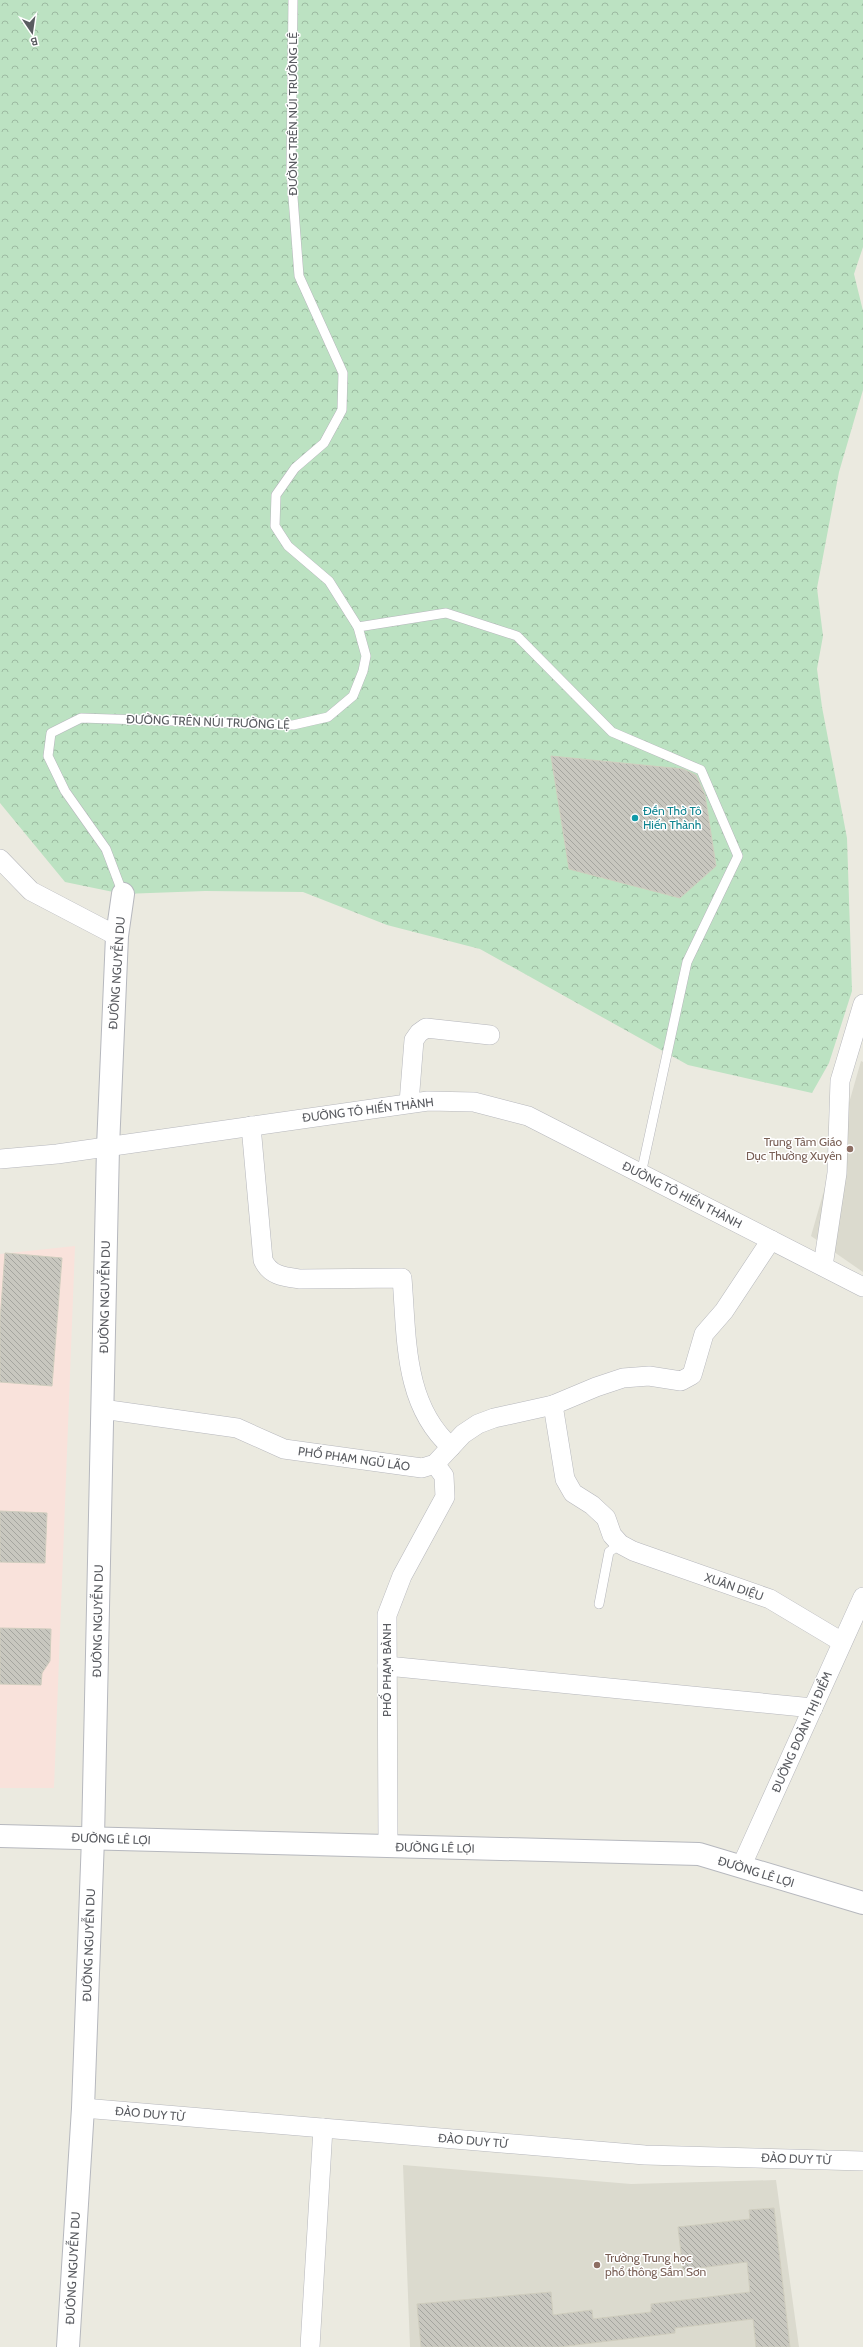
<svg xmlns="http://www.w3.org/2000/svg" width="863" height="2347" font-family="Cabin,sans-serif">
  <defs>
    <pattern id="forest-crowns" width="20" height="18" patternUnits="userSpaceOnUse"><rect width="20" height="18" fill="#bce2c2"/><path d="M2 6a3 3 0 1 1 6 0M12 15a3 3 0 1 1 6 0" fill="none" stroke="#9cbaa1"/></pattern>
    <pattern id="building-back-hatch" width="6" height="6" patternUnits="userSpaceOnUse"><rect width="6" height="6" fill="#c8c7bf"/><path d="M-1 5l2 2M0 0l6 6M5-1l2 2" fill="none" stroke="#a5a59f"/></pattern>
  </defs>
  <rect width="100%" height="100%" fill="#ebeae0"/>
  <g fill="#dbdace">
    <path d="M 861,1061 L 863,1062 L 863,1272 L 811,1236 Z"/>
    <path d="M 403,2165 L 631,2184 L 776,2180 L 799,2347 L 410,2347 Z"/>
  </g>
  <path fill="#f9e2db" d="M 75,1246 L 54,1788 L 0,1788 L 0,1254 Z"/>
  <path fill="url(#forest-crowns)" d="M 0,0 L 863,0 L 863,247 L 854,274 L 863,311 L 863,390 L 839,472 L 817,588 L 823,636 L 817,669 L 822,707 L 847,838 L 852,991 L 829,1063 L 812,1093 L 688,1065 L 480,949 L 387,925 L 303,892 L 205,891 L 123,894 L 65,882 L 0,803 Z"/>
  <g fill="url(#building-back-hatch)" stroke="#cfcdbe">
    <path d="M 551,756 L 683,769 L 696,775 L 705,795 L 716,866 L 680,898 L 569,869 Z"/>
    <path d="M 5,1253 L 62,1258 L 52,1386 L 0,1382 L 0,1321 Z"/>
    <path d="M 0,1511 L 47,1513 L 45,1563 L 0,1562 Z"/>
    <path d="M 0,1628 L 51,1629 L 50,1661 L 42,1673 L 41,1685 L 0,1684 Z"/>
    <path d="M 774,2208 L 790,2347 L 756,2347 L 753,2319 L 675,2328 L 675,2333 L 559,2347 L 421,2347 L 417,2304 L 551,2292 L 553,2315 L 592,2310 L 593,2319 L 651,2312 L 651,2304 L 750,2292 L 747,2262 L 683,2270 L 678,2227 L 750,2219 L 749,2210 Z"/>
  </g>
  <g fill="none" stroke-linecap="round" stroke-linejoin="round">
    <defs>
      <g id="lane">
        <path d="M 358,627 L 446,613 L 517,636 L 612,732 L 701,770 L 738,856 L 687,962 L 641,1174"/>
        <path d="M 123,894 L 106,849 L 65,791 L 48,756 L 51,733 L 81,718 L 293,725 L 328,717 L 353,696 L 363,671 L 366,656 L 358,627 L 329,581 L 288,546 L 275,526 L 276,495 L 295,468 L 324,443 L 342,410 L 343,373 L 299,276 L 291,171 L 293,0"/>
        <path d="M 599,1604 L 609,1552 L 620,1544"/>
      </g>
      <g id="street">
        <path d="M 0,859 L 31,891 L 117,936"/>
        <path d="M 409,1103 L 414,1040 L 419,1033 L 426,1028 L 490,1035"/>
        <path d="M 251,1126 L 263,1260 C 270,1276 285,1277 300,1279 L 402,1278 C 407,1337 403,1404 451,1447"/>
        <path d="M 0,1159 L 57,1154 L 428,1101 L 474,1102 L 528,1116 L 863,1287"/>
        <path d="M 823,1266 L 837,1173 L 840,1081 L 863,1004"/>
        <path d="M 553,1405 L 565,1479 L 573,1493 L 592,1505 L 606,1518 L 612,1535 L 620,1544 L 633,1551 L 770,1599 L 842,1642"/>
        <path d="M 102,1409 L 237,1428 L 284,1449 L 422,1468 L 435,1464 L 463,1434 L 478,1424 L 494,1418 L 553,1405 L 596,1387 L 623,1378 L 649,1376 L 681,1381 L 692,1375 L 704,1334 L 724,1311 L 771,1240"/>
        <path d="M 387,1666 L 813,1708"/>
        <path d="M 388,1846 L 387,1615 L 402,1576 L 445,1497 L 444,1476 L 435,1464"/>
        <path d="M 741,1867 L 863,1597"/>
        <path d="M 83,2108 L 645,2155 L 863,2161"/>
        <path d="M 310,2347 L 323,2128"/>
      </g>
      <g id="secondary">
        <path d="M 0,1836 L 699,1854 L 863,1903"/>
        <path d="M 68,2347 L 83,2108 L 93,1838 L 108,1147 L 117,936 L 123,894"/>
      </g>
    </defs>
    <use href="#lane" stroke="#b6b7bc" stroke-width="10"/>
    <use href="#street" stroke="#b6b7bc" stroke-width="20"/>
    <use href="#secondary" stroke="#b6b8be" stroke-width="24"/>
    <use href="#lane" stroke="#fff" stroke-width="9"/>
    <use href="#street" stroke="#fff" stroke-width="19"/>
    <use href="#secondary" stroke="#fff" stroke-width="22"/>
  </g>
  <circle fill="#0f9aa8" stroke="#fff" stroke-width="1.5" cx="635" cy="818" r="4"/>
  <g fill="#8d6e63" stroke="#fff" stroke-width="1.5">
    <circle cx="850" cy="1149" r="4"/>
    <circle cx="597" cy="2265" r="4"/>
  </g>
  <g text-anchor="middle" stroke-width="3" stroke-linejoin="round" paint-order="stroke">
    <g font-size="12" fill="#595b60" stroke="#fff">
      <text transform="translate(293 114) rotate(-90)" y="4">ĐƯỜNG TRÊN NÚI TRƯỜNG LỆ</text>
      <text transform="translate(208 722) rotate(2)" y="4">ĐƯỜNG TRÊN NÚI TRƯỜNG LỆ</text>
      <text transform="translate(117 973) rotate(-86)" y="4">ĐƯỜNG NGUYỄN DU</text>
      <text transform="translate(368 1110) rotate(-7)" y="4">ĐƯỜNG TÔ HIẾN THÀNH</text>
      <text transform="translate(682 1195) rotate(27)" y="4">ĐƯỜNG TÔ HIẾN THÀNH</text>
      <text transform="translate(105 1297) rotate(-89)" y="4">ĐƯỜNG NGUYỄN DU</text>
      <text transform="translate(354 1459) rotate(8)" y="4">PHỐ PHẠM NGŨ LÃO</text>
      <text transform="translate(734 1587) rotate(19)" y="4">XUÂN DIỆU</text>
      <text transform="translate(98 1621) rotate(-89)" y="4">ĐƯỜNG NGUYỄN DU</text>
      <text transform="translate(387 1670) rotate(-90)" y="4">PHỐ PHẠM BÀNH</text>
      <text transform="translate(802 1732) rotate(-66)" y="4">ĐƯỜNG ĐOÀN THỊ ĐIỂM</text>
      <text transform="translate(111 1839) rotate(2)" y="4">ĐƯỜNG LÊ LỢI</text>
      <text transform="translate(435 1848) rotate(1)" y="4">ĐƯỜNG LÊ LỢI</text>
      <text transform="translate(756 1872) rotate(17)" y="4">ĐƯỜNG LÊ LỢI</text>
      <text transform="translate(89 1945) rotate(-88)" y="4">ĐƯỜNG NGUYỄN DU</text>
      <text transform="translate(150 2114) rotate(5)" y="4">ĐÀO DUY TỪ</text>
      <text transform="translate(473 2141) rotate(5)" y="4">ĐÀO DUY TỪ</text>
      <text transform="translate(796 2159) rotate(2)" y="4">ĐÀO DUY TỪ</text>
      <text transform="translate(73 2268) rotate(-87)" y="4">ĐƯỜNG NGUYỄN DU</text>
    </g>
    <g font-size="12" fill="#0d838f" stroke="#fff" text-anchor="start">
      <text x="643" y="815">Đền Thờ Tô<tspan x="643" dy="14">Hiến Thành</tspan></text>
    </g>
    <g font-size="12" fill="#785e54" stroke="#fff" text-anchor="end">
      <text x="842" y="1146">Trung Tâm Giáo<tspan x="842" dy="14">Dục Thường Xuyên</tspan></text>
      <text x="605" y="2262" text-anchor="start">Trường Trung học<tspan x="605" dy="14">phổ thông Sầm Sơn</tspan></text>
    </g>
  </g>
  <g transform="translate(32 32) rotate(167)" stroke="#ffffff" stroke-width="3" paint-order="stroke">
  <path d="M0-3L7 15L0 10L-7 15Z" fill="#595b60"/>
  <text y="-6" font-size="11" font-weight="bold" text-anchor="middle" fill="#595b60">B</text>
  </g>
</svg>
